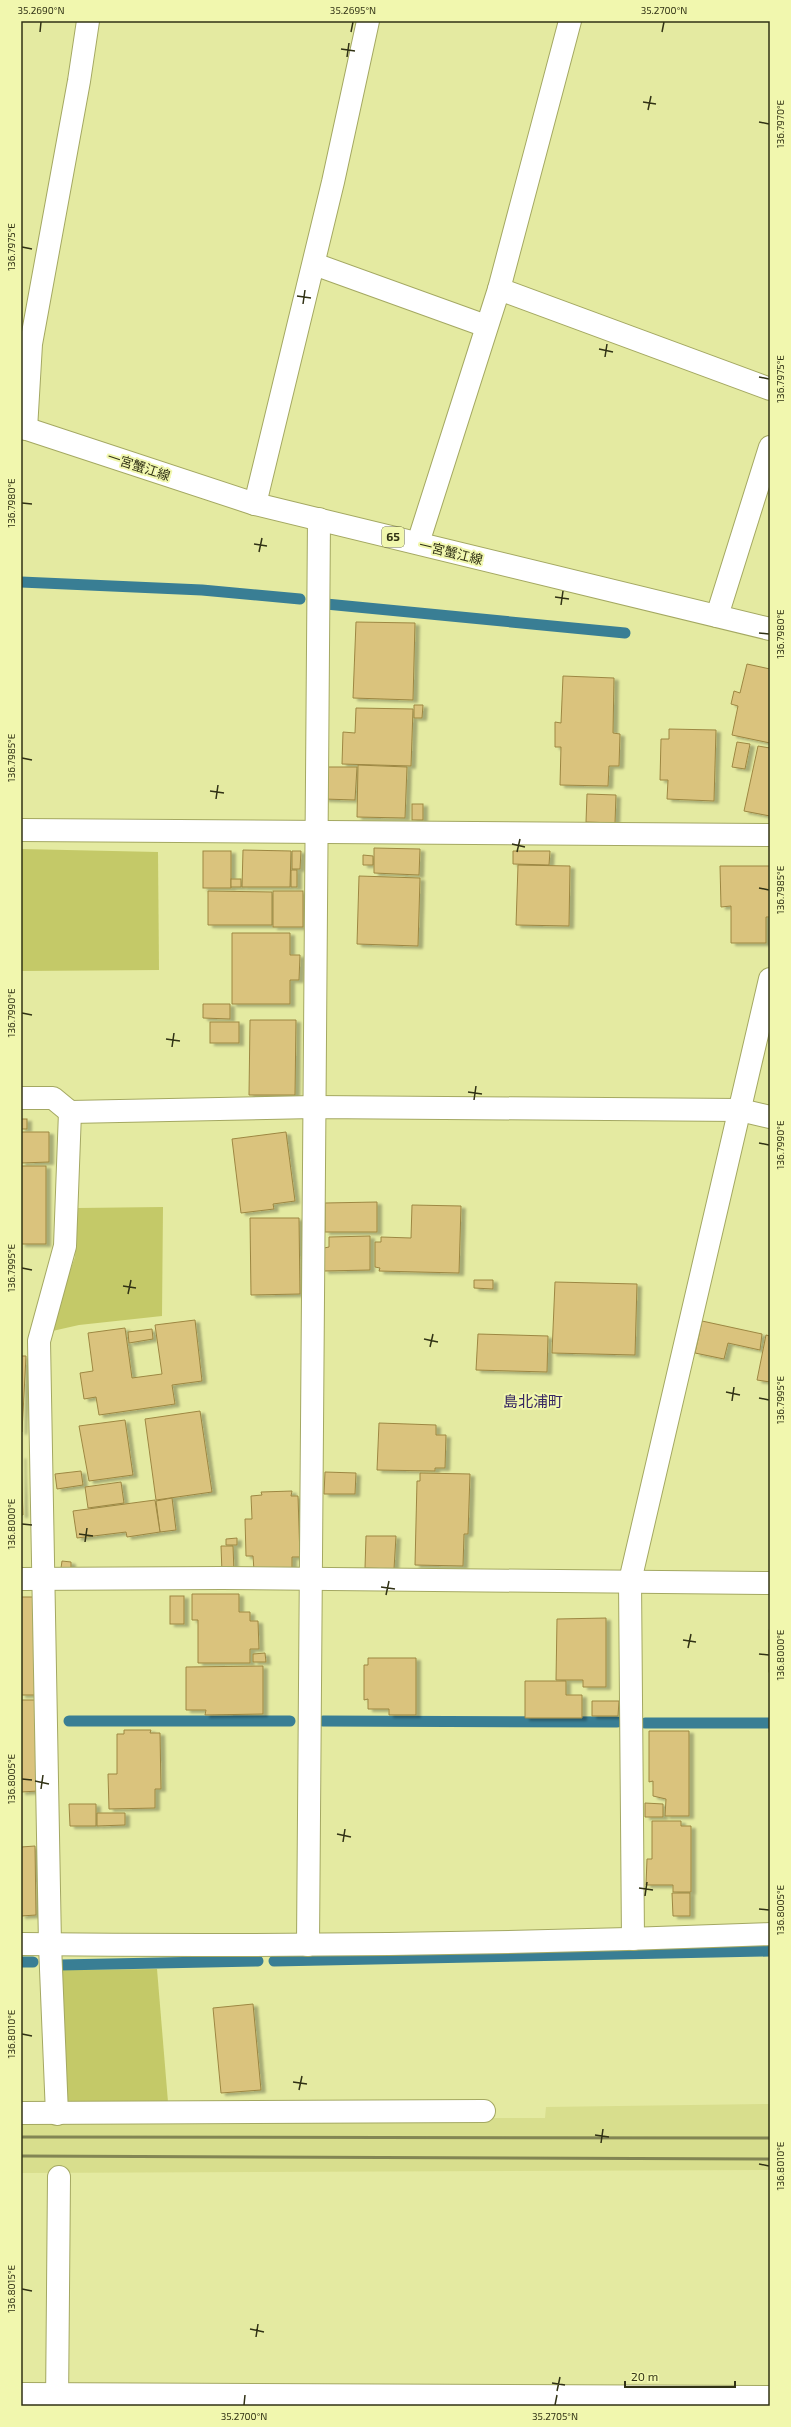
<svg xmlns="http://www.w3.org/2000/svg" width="791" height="2427" font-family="'Exo 2','Noto Sans JP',sans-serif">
  <defs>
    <filter id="shadow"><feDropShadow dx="4.5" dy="2.5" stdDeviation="1" flood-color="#0004"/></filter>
  </defs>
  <rect width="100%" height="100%" fill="#e4eaa1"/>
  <path fill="#d8de8d" d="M 770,2104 L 770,2170 L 21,2173 L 21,2119 L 545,2118 L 546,2107 Z"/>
  <g fill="#c4c968">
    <path d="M 21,849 L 158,852 L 159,970 L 21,971 Z"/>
    <path d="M 163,1207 L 162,1316 L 79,1325 L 48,1332 L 75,1257 L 78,1208 Z"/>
    <path d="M 157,1969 L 168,2102 L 71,2104 L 63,2099 L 58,1970 Z"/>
  </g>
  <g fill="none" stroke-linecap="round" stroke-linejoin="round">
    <g stroke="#397e94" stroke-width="11">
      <path d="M 21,582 L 202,590 L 300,599"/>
      <path d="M 326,604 L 625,633"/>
      <path d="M 69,1721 L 290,1721"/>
      <path d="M 323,1721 L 617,1722"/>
      <path d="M 645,1723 L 770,1723"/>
      <path d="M 274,1961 L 770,1951"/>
      <path d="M 21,1962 L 33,1962"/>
      <path d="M 60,1965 L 258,1961"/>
    </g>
  </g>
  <g fill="#dac37d" stroke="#9d8742" filter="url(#shadow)">
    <path d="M 356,622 L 415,623 L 413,700 L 353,698 Z"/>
    <path d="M 747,664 L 770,669 L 770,743 L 732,735 L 738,706 L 731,704 L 734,691 L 740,693 Z"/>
    <path d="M 563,676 L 614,678 L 613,733 L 620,734 L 619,766 L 609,766 L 608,786 L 560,785 L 561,747 L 555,747 L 555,722 L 561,723 Z"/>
    <path d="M 414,705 L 423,705 L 422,718 L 414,718 Z"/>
    <path d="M 356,708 L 413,709 L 411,766 L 342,764 L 343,732 L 355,733 Z"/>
    <path d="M 669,729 L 716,730 L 714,801 L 667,799 L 668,780 L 660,780 L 661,739 L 669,739 Z"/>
    <path d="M 737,742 L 750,744 L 745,769 L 732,767 Z"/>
    <path d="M 758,746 L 770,748 L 770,816 L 744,811 Z"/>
    <path d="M 358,765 L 407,767 L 405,818 L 357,817 Z"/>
    <path d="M 326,767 L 357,767 L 355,800 L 324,799 Z"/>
    <path d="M 587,794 L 616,795 L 615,823 L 586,822 Z"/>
    <rect x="412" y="804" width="11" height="16"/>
    <path d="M 374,848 L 420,849 L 419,875 L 374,873 Z"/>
    <path d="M 243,850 L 291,851 L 290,887 L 242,887 Z"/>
    <rect x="203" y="851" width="28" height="37"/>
    <path d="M 292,851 L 301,851 L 300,869 L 292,869 Z"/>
    <path d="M 513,851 L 550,851 L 549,865 L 513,864 Z"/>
    <path d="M 363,855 L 373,856 L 373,865 L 363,865 Z"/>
    <path d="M 518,865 L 570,866 L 569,926 L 516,925 Z"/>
    <path d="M 720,866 L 770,866 L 770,917 L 766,917 L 766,943 L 731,943 L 731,906 L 721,907 Z"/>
    <rect x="291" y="870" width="6" height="17"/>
    <path d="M 359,876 L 420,878 L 418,946 L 357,944 Z"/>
    <rect x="231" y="879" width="10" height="8"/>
    <path d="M 208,891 L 272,892 L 272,925 L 208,925 Z"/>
    <rect x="273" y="891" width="30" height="36"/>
    <path d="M 232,933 L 290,933 L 290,955 L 300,955 L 299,980 L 290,980 L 290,1004 L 232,1004 Z"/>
    <path d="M 203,1004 L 230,1004 L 230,1019 L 203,1018 Z"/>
    <path d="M 250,1020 L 296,1020 L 295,1095 L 249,1095 Z"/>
    <rect x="210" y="1022" width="29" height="21"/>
    <rect x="21" y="1119" width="6" height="10"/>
    <path d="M 21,1132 L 49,1132 L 49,1162 L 21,1163 Z"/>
    <path d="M 286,1132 L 295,1201 L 273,1204 L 274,1209 L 241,1213 L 232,1139 Z"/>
    <rect x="21" y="1166" width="25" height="78"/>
    <path d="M 377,1202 L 377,1232 L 325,1232 L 325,1203 Z"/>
    <path d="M 412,1205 L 461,1206 L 459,1273 L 379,1271 L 380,1268 L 375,1267 L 375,1242 L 381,1242 L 381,1237 L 411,1238 Z"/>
    <path d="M 250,1218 L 299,1218 L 300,1294 L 251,1295 Z"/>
    <path d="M 370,1236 L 370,1270 L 324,1271 L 324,1248 L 329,1247 L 329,1237 Z"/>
    <path d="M 474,1280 L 493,1280 L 493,1289 L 474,1288 Z"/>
    <path d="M 555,1282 L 637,1284 L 635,1355 L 552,1353 Z"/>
    <path d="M 195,1320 L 202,1381 L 172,1385 L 175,1404 L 99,1415 L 96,1397 L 84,1399 L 80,1373 L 93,1371 L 88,1333 L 125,1328 L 132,1378 L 162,1374 L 155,1325 Z"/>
    <path d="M 702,1321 L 762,1334 L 760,1350 L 728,1343 L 724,1359 L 695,1353 Z"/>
    <path d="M 152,1329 L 153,1339 L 129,1343 L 128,1332 Z"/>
    <path d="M 478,1334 L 548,1336 L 547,1372 L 476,1370 Z"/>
    <path d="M 766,1335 L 770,1336 L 770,1382 L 757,1380 Z"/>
    <path d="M 21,1356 L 26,1356 L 22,1432 L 21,1432 Z"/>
    <path d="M 200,1411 L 212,1492 L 156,1500 L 145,1419 Z"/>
    <path d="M 125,1420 L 133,1475 L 89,1481 L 79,1426 Z"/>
    <path d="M 379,1423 L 436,1425 L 436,1435 L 446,1435 L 445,1468 L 435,1468 L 435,1471 L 377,1470 Z"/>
    <path d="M 21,1456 L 23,1515 L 21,1515 Z"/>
    <path d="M 81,1471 L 83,1485 L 57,1489 L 55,1474 Z"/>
    <path d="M 325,1472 L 356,1473 L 355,1494 L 324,1494 Z"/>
    <path d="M 420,1473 L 470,1474 L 468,1534 L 464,1534 L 463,1566 L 415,1565 L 417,1481 L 420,1481 Z"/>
    <path d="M 121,1482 L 124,1503 L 88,1508 L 85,1487 Z"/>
    <path d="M 292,1491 L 291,1496 L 298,1496 L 300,1557 L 292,1557 L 292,1569 L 254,1571 L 253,1556 L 246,1556 L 245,1519 L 252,1519 L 251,1496 L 262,1495 L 261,1492 Z"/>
    <path d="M 172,1498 L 176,1530 L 160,1532 L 156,1501 Z"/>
    <path d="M 155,1500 L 160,1532 L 127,1537 L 126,1532 L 77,1538 L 73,1511 Z"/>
    <path d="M 366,1536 L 396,1536 L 394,1569 L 365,1568 Z"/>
    <path d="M 237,1538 L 237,1545 L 226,1545 L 226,1539 Z"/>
    <path d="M 221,1546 L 233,1546 L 234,1572 L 222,1573 Z"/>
    <path d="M 62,1561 L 71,1562 L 71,1568 L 61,1568 Z"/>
    <path d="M 192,1594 L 239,1594 L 239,1612 L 250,1612 L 250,1621 L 258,1621 L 259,1649 L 250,1649 L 250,1663 L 198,1663 L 198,1620 L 192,1620 Z"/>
    <rect x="170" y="1596" width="14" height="28"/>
    <path d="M 21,1597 L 37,1597 L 38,1695 L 21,1695 Z"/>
    <path d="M 606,1618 L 606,1687 L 583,1687 L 583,1680 L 556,1680 L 557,1619 Z"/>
    <rect x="769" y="1630" width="1" height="42"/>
    <path d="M 265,1653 L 266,1662 L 253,1662 L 253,1654 Z"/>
    <path d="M 368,1658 L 416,1658 L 416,1715 L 389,1715 L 389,1709 L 368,1709 L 368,1699 L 364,1700 L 364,1665 L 368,1665 Z"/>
    <path d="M 263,1666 L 263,1714 L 205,1715 L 206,1710 L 186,1710 L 186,1667 Z"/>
    <path d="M 525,1681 L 566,1681 L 566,1695 L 582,1695 L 582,1718 L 525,1718 Z"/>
    <path d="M 21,1700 L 37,1700 L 38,1791 L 21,1792 Z"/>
    <path d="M 592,1701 L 619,1701 L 618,1716 L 592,1716 Z"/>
    <path d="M 124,1730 L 151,1730 L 150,1733 L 160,1733 L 161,1789 L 155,1789 L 155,1808 L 109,1809 L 108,1774 L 117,1774 L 117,1734 L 124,1734 Z"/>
    <path d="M 649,1731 L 689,1731 L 689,1816 L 665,1816 L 666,1799 L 653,1796 L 653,1781 L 649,1782 Z"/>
    <path d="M 645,1803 L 663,1804 L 663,1817 L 645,1817 Z"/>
    <path d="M 69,1804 L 96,1804 L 96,1826 L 70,1826 Z"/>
    <path d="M 97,1813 L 125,1813 L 125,1825 L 97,1826 Z"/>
    <path d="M 652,1821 L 681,1821 L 681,1826 L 691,1826 L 691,1892 L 673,1892 L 673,1885 L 646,1885 L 647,1859 L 652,1859 Z"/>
    <path d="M 35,1846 L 36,1915 L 21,1916 L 21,1847 Z"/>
    <path d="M 672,1893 L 690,1893 L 690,1916 L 673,1916 Z"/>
    <path d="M 253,2004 L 261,2090 L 221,2093 L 213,2008 Z"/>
  </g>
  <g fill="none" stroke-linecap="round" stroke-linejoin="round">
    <defs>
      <g id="minor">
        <path d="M 314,264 L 486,326"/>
        <path d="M 499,289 L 770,389"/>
        <path d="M 26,429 L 31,344 L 79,81 L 88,21"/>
        <path d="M 255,504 L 333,182 L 368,21"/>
        <path d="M 418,543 L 499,289 L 570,21"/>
        <path d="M 717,616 L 770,447"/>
        <path d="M 21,830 L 770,835"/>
        <path d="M 21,1098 L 53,1098 L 70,1112 L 314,1107 L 740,1110 L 770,1117"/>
        <path d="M 21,1579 L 222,1578 L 770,1583"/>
        <path d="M 633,1939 L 630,1581 L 770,979"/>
        <path d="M 21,1944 C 271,1947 520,1944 770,1934"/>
        <path d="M 308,1945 L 319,519"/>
        <path d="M 21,2113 L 484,2111"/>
        <path d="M 57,2114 L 50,1945 L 39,1341 L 65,1246 L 70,1112"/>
        <path d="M 21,2394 L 770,2397"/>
        <path d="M 57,2406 L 59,2177"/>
      </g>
      <path id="primary" d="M 21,427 L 255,504 L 770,629"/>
    </defs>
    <use href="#minor" stroke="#a4a862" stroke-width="24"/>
    <use href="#primary" stroke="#a4a862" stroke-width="24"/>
    <use href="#minor" stroke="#fff" stroke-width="22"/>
    <use href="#primary" stroke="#fff" stroke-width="22"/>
    <g stroke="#828554" stroke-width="3">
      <path d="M 21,2137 L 770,2138"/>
      <path d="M 21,2156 L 770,2159"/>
    </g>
  </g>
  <path fill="none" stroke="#313215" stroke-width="1.5" d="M 40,32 L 41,22M 351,32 L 353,22M 662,32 L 664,22M 341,49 L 355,51M 347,57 L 349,43M 643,102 L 656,104M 648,110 L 651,96M 759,122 L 769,124M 22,247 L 32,249M 297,296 L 311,298M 303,304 L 305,290M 599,349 L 613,352M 605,357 L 607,344M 759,377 L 769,379M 22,503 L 32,504M 254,544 L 267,546M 259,552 L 262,538M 555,597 L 569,599M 561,605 L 563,591M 759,633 L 769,634M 22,758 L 32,760M 210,791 L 224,793M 216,799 L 218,785M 512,844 L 525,847M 517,852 L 520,839M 759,888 L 769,890M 22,1013 L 32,1015M 166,1039 L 180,1041M 172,1047 L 174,1033M 468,1092 L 482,1094M 474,1100 L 476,1086M 759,1143 L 769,1145M 22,1268 L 32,1270M 123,1286 L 136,1288M 128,1294 L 131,1280M 424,1339 L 438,1342M 430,1347 L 433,1334M 726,1392 L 740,1395M 759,1398 L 769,1400M 732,1401 L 734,1387M 22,1524 L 32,1525M 79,1534 L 93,1536M 85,1542 L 87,1528M 381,1587 L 395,1589M 386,1595 L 389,1581M 683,1640 L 696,1642M 688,1648 L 691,1634M 759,1654 L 769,1655M 22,1779 L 32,1780M 35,1781 L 49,1784M 41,1789 L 43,1775M 337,1834 L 351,1837M 343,1842 L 345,1829M 639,1888 L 653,1890M 645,1896 L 647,1882M 759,1909 L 769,1910M 22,2034 L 32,2036M 293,2082 L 307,2084M 299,2090 L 302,2076M 595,2135 L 609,2137M 601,2143 L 603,2129M 759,2164 L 769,2166M 22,2289 L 32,2291M 250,2329 L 264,2332M 256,2337 L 258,2324M 552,2383 L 565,2385M 557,2391 L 560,2377M 244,2405 L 245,2395M 555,2405 L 557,2395"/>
  <g text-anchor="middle" stroke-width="4" stroke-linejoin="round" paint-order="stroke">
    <rect fill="#f1f7ae" stroke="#6b6d43" stroke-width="1" x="382" y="527" width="22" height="20" rx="3"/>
    <g font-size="12" font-weight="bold" fill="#313215">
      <text x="393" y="541">65</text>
    </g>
    <g font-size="13" fill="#313215" stroke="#f1f7ae">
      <text transform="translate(139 466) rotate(18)" y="5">一宮蟹江線</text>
      <text transform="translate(451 552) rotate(14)" y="5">一宮蟹江線</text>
    </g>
    <g font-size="15" fill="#362661" stroke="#f1f7ae">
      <text x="533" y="1407">島北浦町</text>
    </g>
  </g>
  <rect width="791" height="2427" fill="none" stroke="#f1f7ae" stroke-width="44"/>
  <path d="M625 2381v6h110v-6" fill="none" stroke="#313215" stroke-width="2"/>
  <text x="631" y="2381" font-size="12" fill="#313215" stroke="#f1f7ae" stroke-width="3" paint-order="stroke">20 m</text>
  <rect x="22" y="22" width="747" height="2383" fill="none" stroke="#313215" stroke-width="1.5"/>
  <g font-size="10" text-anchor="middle" fill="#313215">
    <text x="41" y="14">35.2690°N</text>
    <text x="353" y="14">35.2695°N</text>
    <text x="664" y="14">35.2700°N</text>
    <text transform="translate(780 124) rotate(-90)" y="4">136.7970°E</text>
    <text transform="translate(11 247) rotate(-90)" y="4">136.7975°E</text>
    <text transform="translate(780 379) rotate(-90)" y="4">136.7975°E</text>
    <text transform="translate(11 503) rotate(-90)" y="4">136.7980°E</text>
    <text transform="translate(780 634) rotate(-90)" y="4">136.7980°E</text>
    <text transform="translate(11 758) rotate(-90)" y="4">136.7985°E</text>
    <text transform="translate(780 890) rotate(-90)" y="4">136.7985°E</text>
    <text transform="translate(11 1013) rotate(-90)" y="4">136.7990°E</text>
    <text transform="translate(780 1145) rotate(-90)" y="4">136.7990°E</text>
    <text transform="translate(11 1268) rotate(-90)" y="4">136.7995°E</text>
    <text transform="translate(780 1400) rotate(-90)" y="4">136.7995°E</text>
    <text transform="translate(11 1524) rotate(-90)" y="4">136.8000°E</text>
    <text transform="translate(780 1655) rotate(-90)" y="4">136.8000°E</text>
    <text transform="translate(11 1779) rotate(-90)" y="4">136.8005°E</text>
    <text transform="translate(780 1910) rotate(-90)" y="4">136.8005°E</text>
    <text transform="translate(11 2034) rotate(-90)" y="4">136.8010°E</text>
    <text transform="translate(780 2166) rotate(-90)" y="4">136.8010°E</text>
    <text transform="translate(11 2289) rotate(-90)" y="4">136.8015°E</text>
    <text x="244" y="2420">35.2700°N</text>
    <text x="555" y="2420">35.2705°N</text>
  </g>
</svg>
